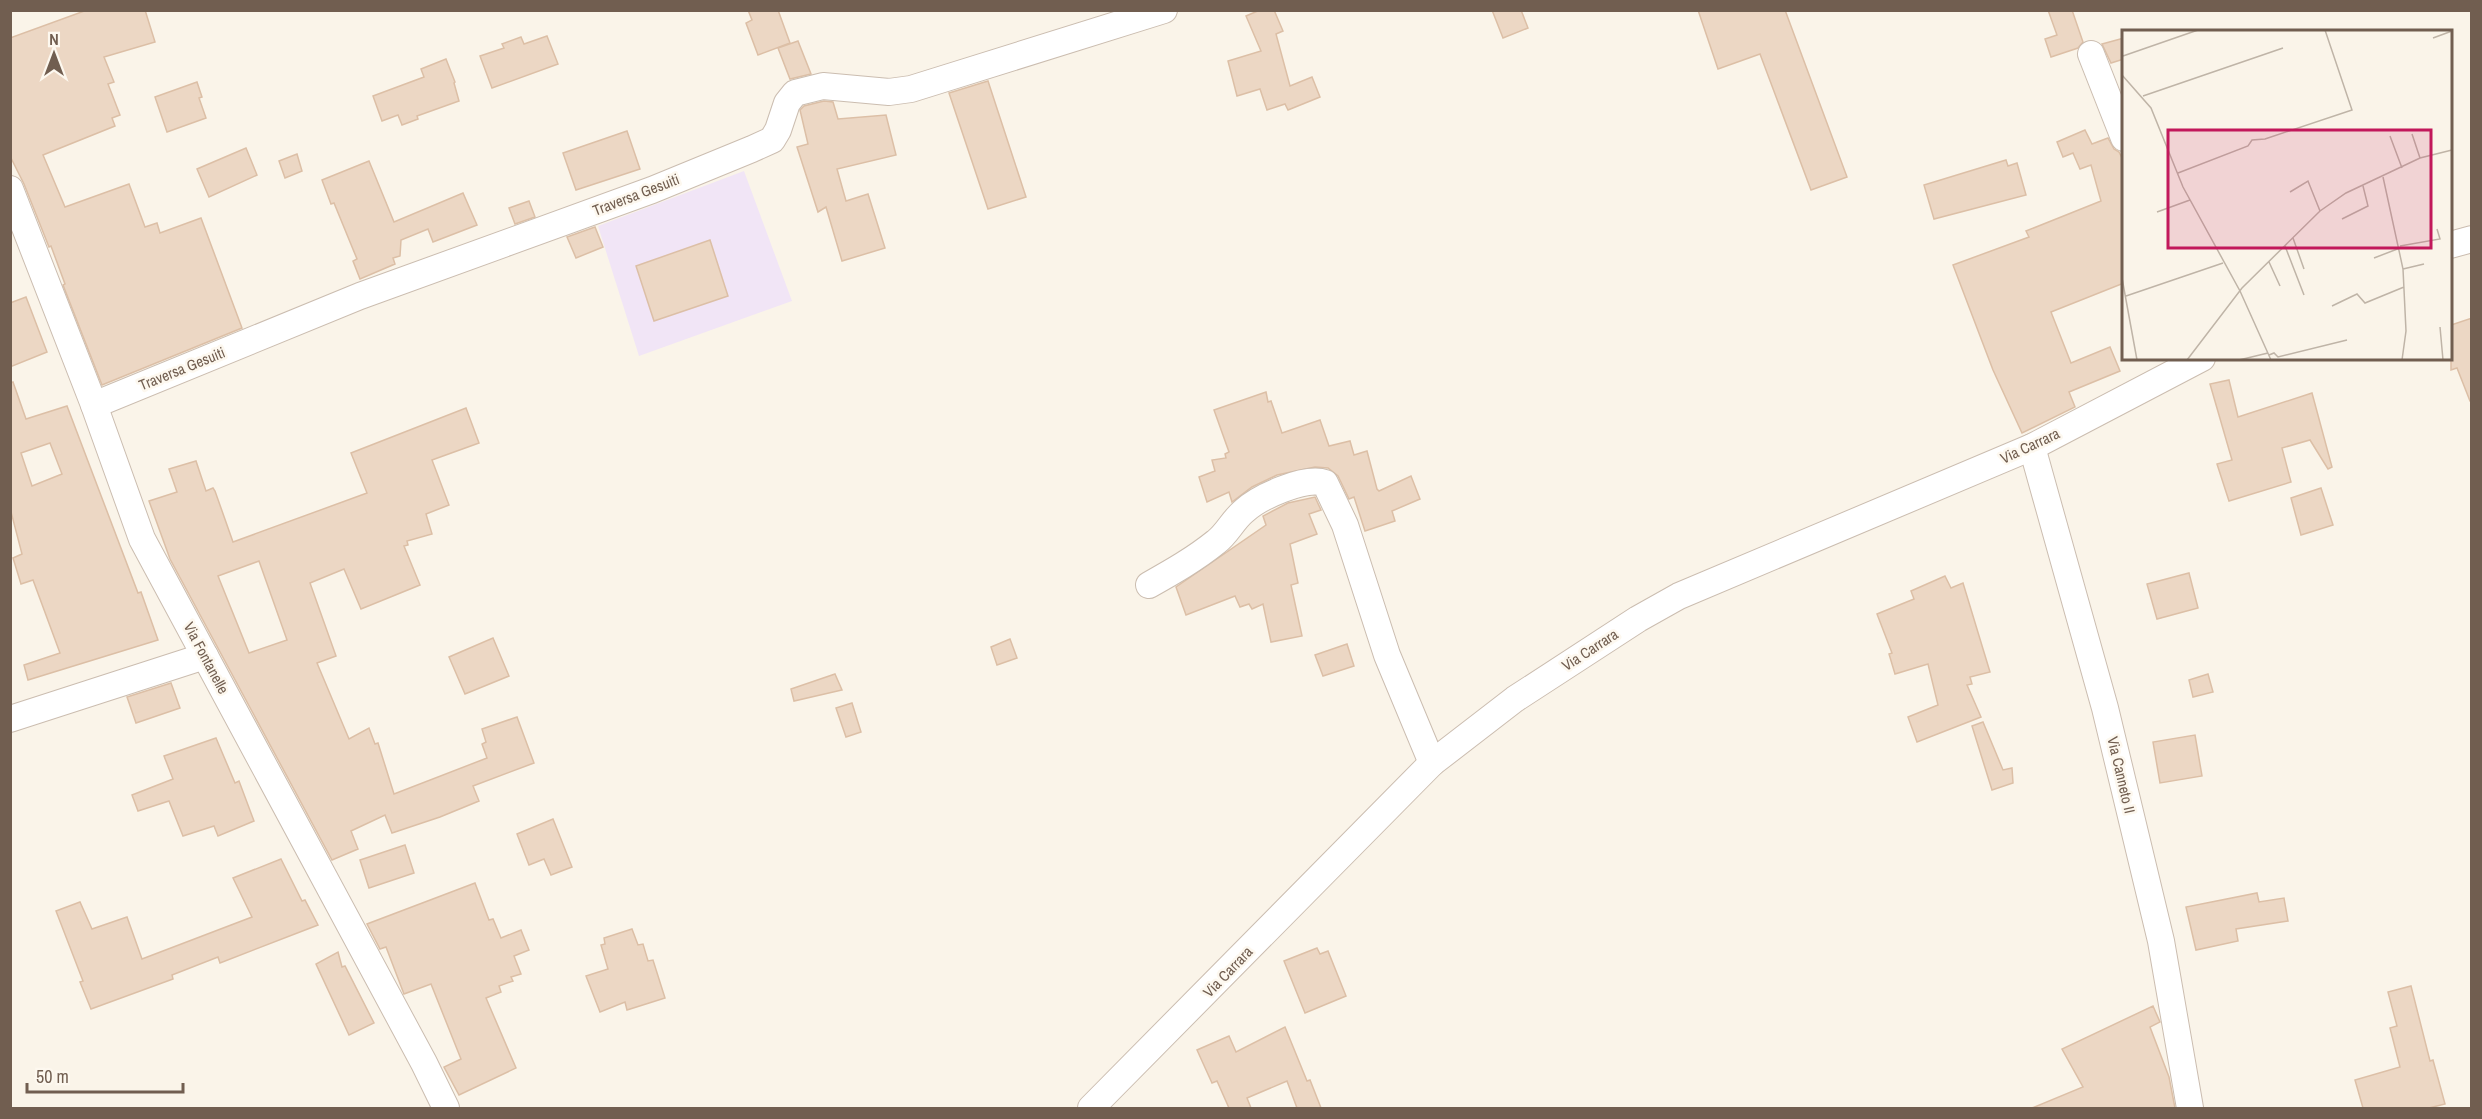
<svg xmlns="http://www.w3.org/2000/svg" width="2482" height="1119" font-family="'Archivo Narrow',sans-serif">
  <rect width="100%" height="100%" fill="#faf4e9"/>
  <path fill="#f1e5f6" d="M 744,171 L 792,301 L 639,356 L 598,226 Z"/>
  <g fill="#ecd7c4" stroke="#dcbfa6" stroke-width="1.5" fill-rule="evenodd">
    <path d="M 87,10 L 145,10 L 155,42 L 104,57 L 114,82 L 108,84 L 120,115 L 112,118 L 115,126 L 43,155 L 65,207 L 129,184 L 145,227 L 157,223 L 160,233 L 201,218 L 242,328 L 102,385 L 63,285 L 65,284 L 51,246 L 49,247 L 24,184 L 10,156 L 10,38 Z"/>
    <path d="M 748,10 L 778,10 L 790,43 L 758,55 L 746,23 L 752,20 Z"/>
    <path d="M 1260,10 L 1274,10 L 1283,31 L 1276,34 L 1290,86 L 1312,77 L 1320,97 L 1288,110 L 1285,104 L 1267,110 L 1260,89 L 1237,96 L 1228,61 L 1261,51 L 1246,16 Z"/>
    <path d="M 1492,10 L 1521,10 L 1528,28 L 1503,38 Z"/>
    <path d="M 1698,10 L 1785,10 L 1847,177 L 1811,190 L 1760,54 L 1718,69 Z"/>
    <path d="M 2048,10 L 2072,10 L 2083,42 L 2078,48 L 2051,57 L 2045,39 L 2057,35 Z"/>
    <path d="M 547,36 L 558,64 L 492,88 L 480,56 L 504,48 L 502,44 L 521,37 L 524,44 Z"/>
    <path d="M 2124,38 L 2124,59 L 2111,63 L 2102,44 Z"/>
    <path d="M 798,41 L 811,74 L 790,79 L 778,48 Z"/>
    <path d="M 446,59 L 455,82 L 454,83 L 459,101 L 417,116 L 418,119 L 402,125 L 398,115 L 382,121 L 373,96 L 424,77 L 421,69 Z"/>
    <path d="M 988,81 L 1026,197 L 988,209 L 949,93 Z"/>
    <path d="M 197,82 L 202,97 L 199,98 L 206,118 L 167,132 L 155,97 Z"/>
    <path d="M 824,101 L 833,102 L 838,119 L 886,115 L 896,155 L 837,169 L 846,201 L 868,194 L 885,248 L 842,261 L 826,207 L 818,212 L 797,147 L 808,144 L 800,110 L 804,106 Z"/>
    <path d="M 2085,130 L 2092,144 L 2108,138 L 2114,149 L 2119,152 L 2124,162 L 2124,283 L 2051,312 L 2071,363 L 2110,347 L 2120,371 L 2069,392 L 2075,407 L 2022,433 L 1993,370 L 1953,265 L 2029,237 L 2026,231 L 2101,201 L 2091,165 L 2080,169 L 2073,153 L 2063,157 L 2057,142 Z"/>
    <path d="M 627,131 L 640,169 L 576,190 L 563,153 Z"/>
    <path d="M 246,148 L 257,175 L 209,197 L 197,169 Z"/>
    <path d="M 297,154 L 302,171 L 285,178 L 279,161 Z"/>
    <path d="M 2006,160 L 2008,166 L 2017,163 L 2026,195 L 1934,219 L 1924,185 Z"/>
    <path d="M 369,161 L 394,222 L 463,193 L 477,225 L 433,242 L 428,229 L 401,240 L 400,256 L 393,258 L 395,264 L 360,279 L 353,261 L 357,259 L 334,203 L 331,204 L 322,180 Z"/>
    <path d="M 529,201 L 535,217 L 515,224 L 509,208 Z"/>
    <path d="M 595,227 L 603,247 L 576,258 L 567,237 Z"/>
    <path d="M 710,240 L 728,296 L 654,321 L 636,266 Z"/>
    <path d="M 26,297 L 47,352 L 10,367 L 10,303 Z"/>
    <path d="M 2472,318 L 2472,401 L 2470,401 L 2457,368 L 2451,370 L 2451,325 Z"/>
    <path d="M 2229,380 L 2238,417 L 2312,393 L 2332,467 L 2328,469 L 2310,440 L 2282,448 L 2291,482 L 2229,501 L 2217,464 L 2232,460 L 2210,384 Z"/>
    <path d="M 13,382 L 26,419 L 67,406 L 138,593 L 141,592 L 158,640 L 28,680 L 24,665 L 60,653 L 33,580 L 21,584 L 13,558 L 22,554 L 10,508 L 10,383 ZM 50,443 L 62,474 L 32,486 L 21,453 Z"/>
    <path d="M 1266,392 L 1268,402 L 1271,401 L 1282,433 L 1320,420 L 1329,446 L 1350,441 L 1354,455 L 1367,451 L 1377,489 L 1379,491 L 1411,476 L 1420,499 L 1392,511 L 1395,521 L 1365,531 L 1354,497 L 1349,499 L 1338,476 L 1328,468 L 1315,467 L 1277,475 L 1252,487 L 1232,502 L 1229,492 L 1207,502 L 1199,477 L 1215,471 L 1212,460 L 1226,458 L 1225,454 L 1229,452 L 1214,410 Z"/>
    <path d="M 466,408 L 479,443 L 432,460 L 449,505 L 426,514 L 432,534 L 407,541 L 408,545 L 404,546 L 420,585 L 361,609 L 344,569 L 310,583 L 336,656 L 317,663 L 349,739 L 369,728 L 375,744 L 378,743 L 394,794 L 487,758 L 482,744 L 486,742 L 482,729 L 517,717 L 534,763 L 473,786 L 479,801 L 440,817 L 392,833 L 385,815 L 351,831 L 358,849 L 332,860 L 170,559 L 149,501 L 177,492 L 169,469 L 196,461 L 206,491 L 213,488 L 215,491 L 233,542 L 367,493 L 351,453 ZM 259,561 L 287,640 L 249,653 L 218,576 Z"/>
    <path d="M 2321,488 L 2333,525 L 2301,535 L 2291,498 Z"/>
    <path d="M 1315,497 L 1321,510 L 1309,514 L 1317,534 L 1290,544 L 1298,583 L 1291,585 L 1302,636 L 1271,642 L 1263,604 L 1252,609 L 1249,604 L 1240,607 L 1235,596 L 1186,615 L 1176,587 L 1266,525 L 1263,516 L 1288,503 Z"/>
    <path d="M 2189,573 L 2198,608 L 2157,619 L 2147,584 Z"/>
    <path d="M 1945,576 L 1951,588 L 1963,583 L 1990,672 L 1970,677 L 1972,684 L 1967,685 L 1981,717 L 1917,742 L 1908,717 L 1938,705 L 1928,664 L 1895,674 L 1889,654 L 1892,653 L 1877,614 L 1914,599 L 1911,591 Z"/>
    <path d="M 493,638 L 509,676 L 465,694 L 449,657 Z"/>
    <path d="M 1010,639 L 1017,658 L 997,665 L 991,647 Z"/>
    <path d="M 1347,644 L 1354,666 L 1323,676 L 1315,655 Z"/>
    <path d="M 835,674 L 842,690 L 794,701 L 791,689 Z"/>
    <path d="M 2208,674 L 2213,692 L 2193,697 L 2189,680 Z"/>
    <path d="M 171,683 L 180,708 L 136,723 L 127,697 Z"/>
    <path d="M 852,703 L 861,732 L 846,737 L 836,708 Z"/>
    <path d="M 1983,722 L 2003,770 L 2012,768 L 2013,783 L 1992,790 L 1972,726 Z"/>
    <path d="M 2195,735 L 2202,776 L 2160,783 L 2153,742 Z"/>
    <path d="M 216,738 L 235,783 L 239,781 L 254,821 L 218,836 L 214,826 L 183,836 L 169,801 L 138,811 L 132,795 L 173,779 L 164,756 Z"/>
    <path d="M 553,819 L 572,867 L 551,875 L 544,859 L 529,865 L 517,834 Z"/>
    <path d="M 405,845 L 414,873 L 369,888 L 360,860 Z"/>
    <path d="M 281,859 L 302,901 L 305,900 L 318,925 L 220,963 L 218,957 L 172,975 L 173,979 L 91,1009 L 80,982 L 83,981 L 56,911 L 80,902 L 92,929 L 127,917 L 142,959 L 252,917 L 233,878 Z"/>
    <path d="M 475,883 L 489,920 L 493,919 L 501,938 L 521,930 L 529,950 L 514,956 L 521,974 L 511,977 L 513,981 L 499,986 L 501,992 L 486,998 L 516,1068 L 459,1095 L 444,1067 L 461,1059 L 431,984 L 404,994 L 386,947 L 380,949 L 367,924 Z"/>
    <path d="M 2257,893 L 2259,902 L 2284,898 L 2288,921 L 2236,929 L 2238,941 L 2196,950 L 2186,907 Z"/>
    <path d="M 632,929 L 638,945 L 643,944 L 648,961 L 653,960 L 665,998 L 627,1010 L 625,1002 L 600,1012 L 586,976 L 608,969 L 601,945 L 605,944 L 604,938 Z"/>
    <path d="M 1317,948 L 1320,954 L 1328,951 L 1346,996 L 1305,1013 L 1284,961 Z"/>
    <path d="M 338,952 L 342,967 L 345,966 L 374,1023 L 349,1035 L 316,964 Z"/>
    <path d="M 2411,986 L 2430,1061 L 2433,1060 L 2445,1104 L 2429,1108 L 2363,1108 L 2355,1080 L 2400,1067 L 2390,1028 L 2397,1026 L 2388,992 Z"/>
    <path d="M 2153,1006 L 2160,1022 L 2150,1027 L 2169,1077 L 2175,1108 L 2032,1108 L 2083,1087 L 2062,1049 Z"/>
    <path d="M 1285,1027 L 1307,1081 L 1310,1080 L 1321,1108 L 1297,1108 L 1287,1081 L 1247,1098 L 1251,1108 L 1229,1108 L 1217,1081 L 1212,1083 L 1197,1050 L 1229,1036 L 1236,1052 Z"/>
  </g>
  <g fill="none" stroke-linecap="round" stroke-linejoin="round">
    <defs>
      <g id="minor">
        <path d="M 2091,54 L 2124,138"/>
        <path d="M 10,189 L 94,405 L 142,539 L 424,1063 L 446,1108"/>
        <path d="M 2450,245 L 2472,239"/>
        <path d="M 94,405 L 360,296 L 652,190 L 752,149 L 772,140 L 778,130 L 787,103 L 795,93 L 823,86 L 889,92 L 911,89 L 1164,10"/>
        <path d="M 2032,447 L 2105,708 L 2161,941 L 2190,1108"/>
        <path d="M 1149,585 C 1172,572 1195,559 1216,542 C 1227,534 1233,520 1244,511 C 1259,497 1305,476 1325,483 L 1345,525 L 1387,655 L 1432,763"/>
        <path d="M 10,719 L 205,656"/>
        <path d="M 1091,1108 L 1432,763 L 1515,699 L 1638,619 L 1679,596 L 2032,447 L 2202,358"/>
      </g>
    </defs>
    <use href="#minor" stroke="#cbbdb0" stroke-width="28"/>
    <use href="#minor" stroke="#fff" stroke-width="26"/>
  </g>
  <g text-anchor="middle" stroke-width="5" stroke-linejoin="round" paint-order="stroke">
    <g font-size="15" fill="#715e50" stroke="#fdf8ef">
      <text transform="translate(636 195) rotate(-21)" y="5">Traversa Gesuiti</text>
      <text transform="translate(182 369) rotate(-22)" y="5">Traversa Gesuiti</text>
      <text transform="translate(2030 446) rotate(-25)" y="5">Via Carrara</text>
      <text transform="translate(1590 650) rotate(-33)" y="5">Via Carrara</text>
      <text transform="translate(206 658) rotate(62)" y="5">Via Fontanelle</text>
      <text transform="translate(2121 775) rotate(77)" y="5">Via Canneto II</text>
      <text transform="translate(1228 972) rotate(-46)" y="5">Via Carrara</text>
    </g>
  </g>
  <g transform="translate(2122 30)">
    <rect width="330" height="330" fill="#faf4e9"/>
    <path fill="none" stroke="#bfb4a7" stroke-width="1.5" d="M 311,8 L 330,1M 1,26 L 76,0M 0,45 L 29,78 L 61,157 L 118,261 L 149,330M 21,66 L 161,18M 290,104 L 298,128M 268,106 L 280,138M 56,143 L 126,116 L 130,110 L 143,109 L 230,80 L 203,0M 261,147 L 281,239 L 284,301 L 280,330M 168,162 L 186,151 L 198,181M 35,182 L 68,170M 220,189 L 246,176 L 241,156M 171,208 L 182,239M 163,216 L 182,265M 278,216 L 318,209 L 315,199M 252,228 L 278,218M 147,232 L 158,256M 281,239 L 302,234M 0,248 L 15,330M 4,266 L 101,233M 210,276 L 235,264 L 243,273 L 282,257M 318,297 L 321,330M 147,325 L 152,323 L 156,327 L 225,310M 65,330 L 120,258 L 198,181 L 224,163 L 298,128 L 330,120M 117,330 L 146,323"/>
    <path fill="#c2185b" fill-opacity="0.15" stroke="#c2185b" stroke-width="3" d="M 46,100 L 309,100 L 309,218 L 46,218 Z"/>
    <rect width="330" height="330" fill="none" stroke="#715e50" stroke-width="3"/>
  </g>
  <rect width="2482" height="1119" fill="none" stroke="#715e50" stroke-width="24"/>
  <g transform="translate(54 54)" stroke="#fdf8ef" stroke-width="4.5" paint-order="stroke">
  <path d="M0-4.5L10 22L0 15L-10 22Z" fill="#715e50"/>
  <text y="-9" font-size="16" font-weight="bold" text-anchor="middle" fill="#715e50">N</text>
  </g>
  <path d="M27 1083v9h156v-9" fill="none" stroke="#715e50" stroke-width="3"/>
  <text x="36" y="1083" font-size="18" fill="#715e50" stroke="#fdf8ef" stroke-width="4.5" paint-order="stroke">50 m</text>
</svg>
